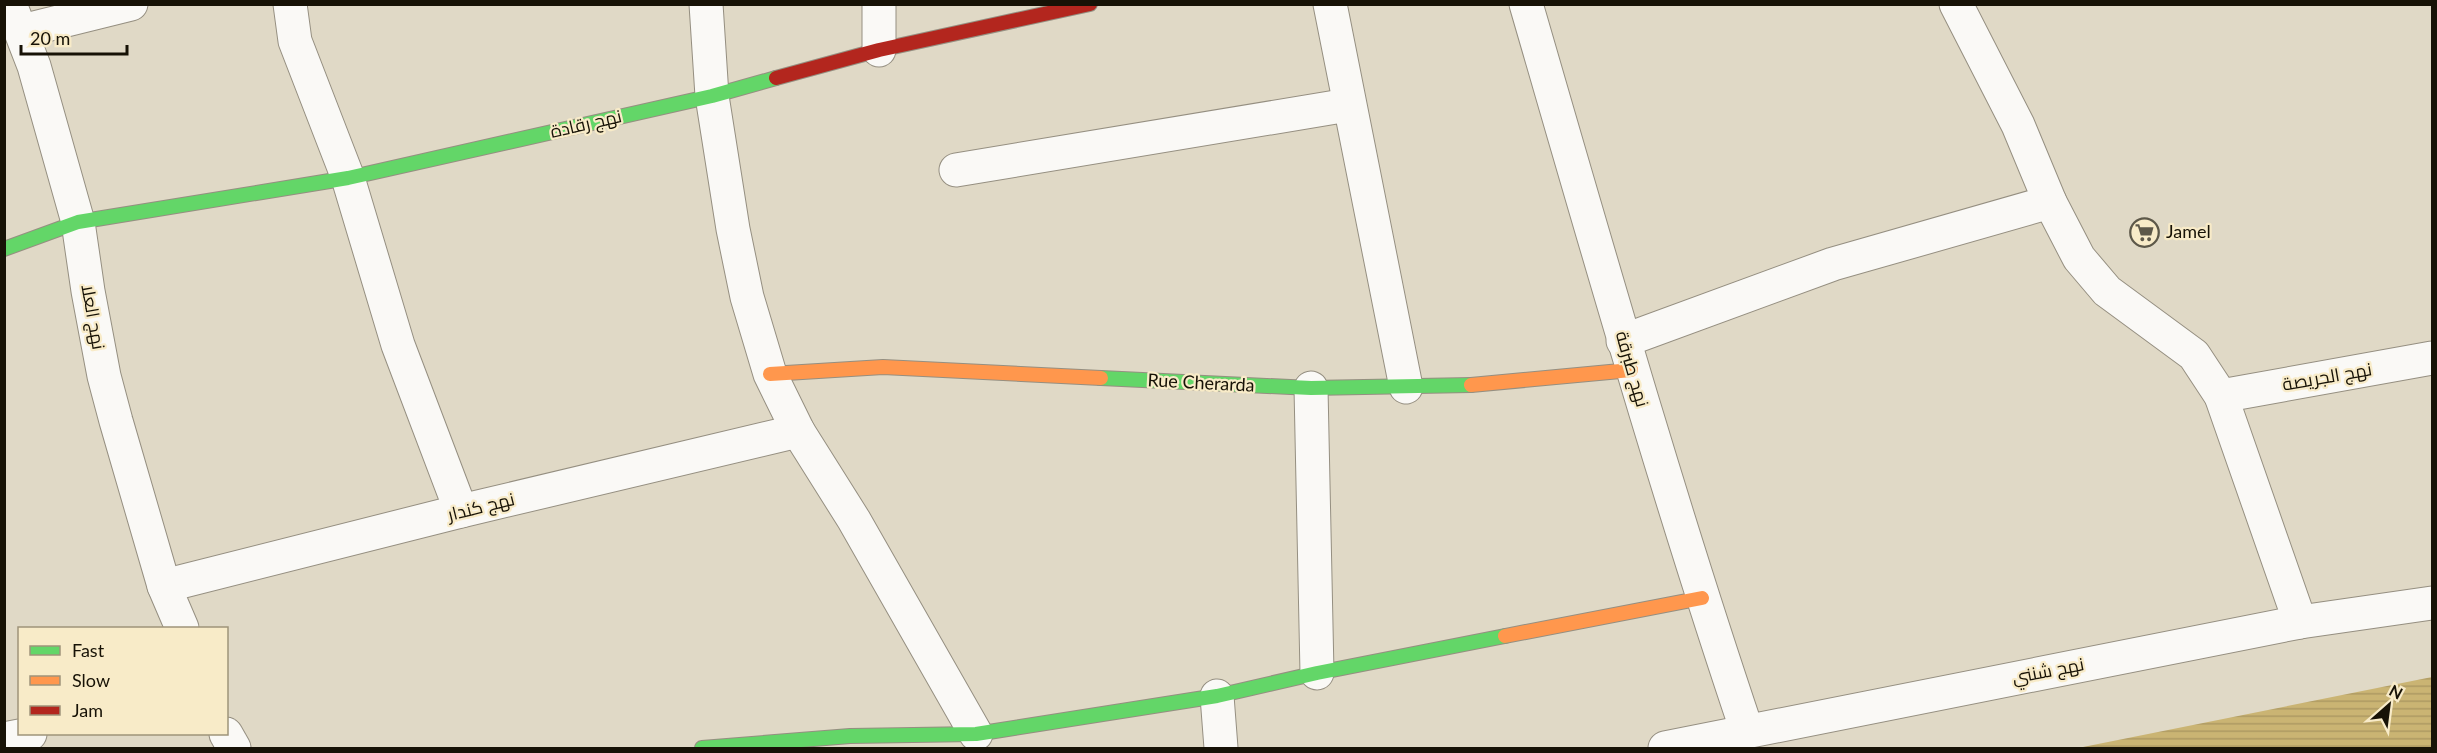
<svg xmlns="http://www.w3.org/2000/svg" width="2437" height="753" font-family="Lato,Cairo,sans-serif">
  <defs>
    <pattern id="water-rules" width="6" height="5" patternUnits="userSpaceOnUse" patternTransform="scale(1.5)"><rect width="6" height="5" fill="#cab473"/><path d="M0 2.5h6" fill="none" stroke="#ad9a62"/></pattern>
  </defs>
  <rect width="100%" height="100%" fill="#e0d9c6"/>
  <path fill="url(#water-rules)" d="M 2432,677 L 2432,748 L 2078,748 Z"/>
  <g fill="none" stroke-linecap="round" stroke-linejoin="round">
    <defs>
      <g id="street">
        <path d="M 10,4 L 34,66 L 78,222 L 88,291 L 104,376 L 116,421 L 164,586 L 182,628"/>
        <path d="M 290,4 L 295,41 L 348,178 L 398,345 L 461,511"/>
        <path d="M 706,4 L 712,96 L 733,229 L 747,297 L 770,374 L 798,431 L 854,520 L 976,734"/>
        <path d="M 879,4 L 879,50"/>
        <path d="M 1330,4 L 1406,387"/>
        <path d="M 1526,4 C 1597,248 1666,491 1747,731"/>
        <path d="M 1956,4 L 2018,125 L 2050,202 L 2079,258 L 2107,291 L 2194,355 L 2221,396 L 2300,622"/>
        <path d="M 22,31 L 131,4"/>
        <path d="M 956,170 L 1348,105"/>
        <path d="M 1623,341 L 1833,264 L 2050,202"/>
        <path d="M 1311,388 L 1317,673"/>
        <path d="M 2221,396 L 2432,358"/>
        <path d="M 164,586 L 461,511 L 798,431"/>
        <path d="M 1217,696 L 1221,748"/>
        <path d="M 226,734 L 234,748"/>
        <path d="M 4,739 L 30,734"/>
        <path d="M 1665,748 L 2300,622 L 2432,603"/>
      </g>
      <g id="fast">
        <path d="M 4,249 L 78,222 L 348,178 L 712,96 L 776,78"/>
        <path d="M 1101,378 L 1311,388 L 1471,385"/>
        <path d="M 702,748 L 850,736 L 976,734 L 1217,696 L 1317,673 L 1505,636"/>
      </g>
      <g id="slow">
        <path d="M 770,374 L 883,367 L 1101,378"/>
        <path d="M 1471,385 L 1631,370"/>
        <path d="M 1505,636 L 1702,598"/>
      </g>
      <path id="jam" d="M 776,78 L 879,50 L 1090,4"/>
    </defs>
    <use href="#street" stroke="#958f81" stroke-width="35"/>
    <use href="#fast" stroke="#958f81" stroke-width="16"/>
    <use href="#slow" stroke="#958f81" stroke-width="16"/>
    <use href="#jam" stroke="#958f81" stroke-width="16"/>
    <use href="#street" stroke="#faf9f6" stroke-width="33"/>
    <use href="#fast" stroke="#63d668" stroke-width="14"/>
    <use href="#slow" stroke="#ff974d" stroke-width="14"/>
    <use href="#jam" stroke="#b3261e" stroke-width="14"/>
  </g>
  <defs>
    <symbol id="supermarket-ring" viewBox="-11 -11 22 22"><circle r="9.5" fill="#f8ebc8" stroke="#5d5849" stroke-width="1.5"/><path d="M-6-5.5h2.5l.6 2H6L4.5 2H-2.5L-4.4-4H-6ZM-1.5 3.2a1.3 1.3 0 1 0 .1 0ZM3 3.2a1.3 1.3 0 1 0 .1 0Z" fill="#5d5849"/></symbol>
  </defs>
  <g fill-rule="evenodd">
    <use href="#supermarket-ring" x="2128" y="216" width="33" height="33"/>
  </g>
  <g text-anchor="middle" stroke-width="4.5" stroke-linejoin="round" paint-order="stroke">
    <g font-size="18" fill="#171206" stroke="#f8ebc8">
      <text transform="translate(586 124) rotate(-13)" y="6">نهج رقادة</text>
      <text transform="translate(93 317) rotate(80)" y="6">نهج العلا</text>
      <text transform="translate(1632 369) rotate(74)" y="6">نهج طبرقة</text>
      <text transform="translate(2327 377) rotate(-10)" y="6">نهج الجريصة</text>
      <text transform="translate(1201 383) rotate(3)" y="6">Rue Cherarda</text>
      <text transform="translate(481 507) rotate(-14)" y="6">نهج كندار</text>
      <text transform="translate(2048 671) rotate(-11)" y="6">نهج شنني</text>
    </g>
    <g font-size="18" fill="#171206" stroke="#f8ebc8" text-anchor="start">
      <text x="2166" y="238">Jamel</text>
    </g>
  </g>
  <rect width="2437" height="753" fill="none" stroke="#171206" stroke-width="12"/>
  <rect x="18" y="627" width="210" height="108" fill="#f8ebc8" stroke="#9e947a" stroke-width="1.5"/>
  <rect x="30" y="646" width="30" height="9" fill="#63d668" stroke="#9e947a" stroke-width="1.5"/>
  <text x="72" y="657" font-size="18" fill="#171206">Fast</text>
  <rect x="30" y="676" width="30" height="9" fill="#ff974d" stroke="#9e947a" stroke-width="1.5"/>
  <text x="72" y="687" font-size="18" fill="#171206">Slow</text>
  <rect x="30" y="706" width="30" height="9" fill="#b3261e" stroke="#9e947a" stroke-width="1.5"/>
  <text x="72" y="717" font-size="18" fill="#171206">Jam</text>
  <g transform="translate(2389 705) rotate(28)" stroke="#f8ebc8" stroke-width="4.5" paint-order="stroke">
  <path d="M0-4.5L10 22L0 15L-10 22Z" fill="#171206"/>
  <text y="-9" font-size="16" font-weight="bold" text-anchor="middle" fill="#171206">N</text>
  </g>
  <path d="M21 45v9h106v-9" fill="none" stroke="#171206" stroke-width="3"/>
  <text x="30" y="45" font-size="18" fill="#171206" stroke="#f8ebc8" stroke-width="4.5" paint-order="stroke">20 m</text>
</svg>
